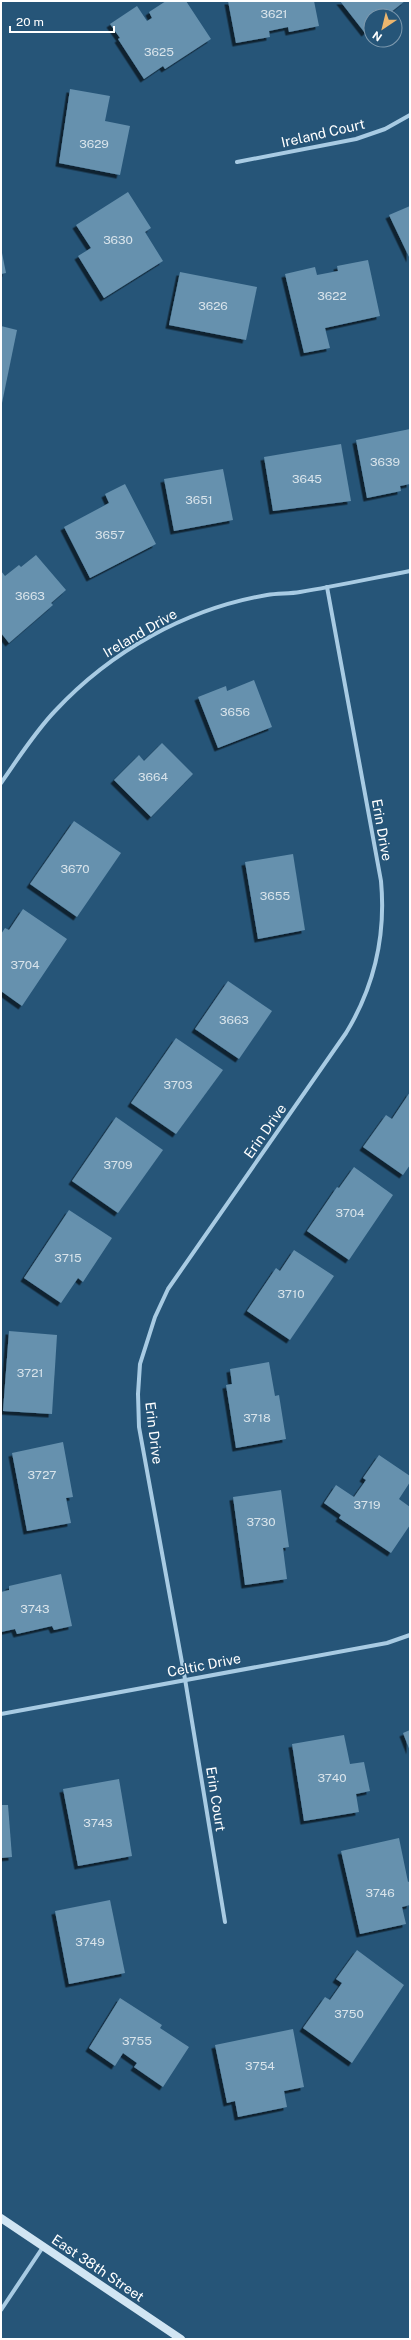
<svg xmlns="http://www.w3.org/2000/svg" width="411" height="2340" font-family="'Public Sans',sans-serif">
  <defs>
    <filter id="shadow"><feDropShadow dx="-3.5" dy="3.5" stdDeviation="0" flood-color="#0009"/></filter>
  </defs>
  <rect width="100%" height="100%" fill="#265578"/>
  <g fill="#6691ae" filter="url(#shadow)">
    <path d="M 166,1 L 186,1 L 211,39 L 165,69 L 163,66 L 144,79 L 118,39 L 120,38 L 110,24 L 137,6 L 147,21 L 152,18 L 149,12 Z"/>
    <path d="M 228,1 L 314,1 L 319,26 L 289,32 L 288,27 L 269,31 L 270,37 L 236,43 Z"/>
    <path d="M 340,1 L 405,1 L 386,16 L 371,16 L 371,28 L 365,33 Z"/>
    <path d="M 70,89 L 110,96 L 105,121 L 130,126 L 120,175 L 59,163 Z"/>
    <path d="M 128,192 L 151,228 L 145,232 L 163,261 L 104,298 L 78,256 L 91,248 L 76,225 Z"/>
    <path d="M 410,206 L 410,259 L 389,215 Z"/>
    <path d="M 1,248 L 6,273 L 1,274 Z"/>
    <path d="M 368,260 L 380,316 L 325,328 L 330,348 L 304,353 L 285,274 L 315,267 L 317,275 L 338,271 L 337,266 Z"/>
    <path d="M 180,272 L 257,287 L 246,340 L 169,325 Z"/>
    <path d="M 1,326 L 17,330 L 2,403 L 1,403 Z"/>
    <path d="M 410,429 L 410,484 L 400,486 L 401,491 L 367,498 L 356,440 Z"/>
    <path d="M 341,444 L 351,501 L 273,511 L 264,457 Z"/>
    <path d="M 223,469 L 233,520 L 174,531 L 164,479 Z"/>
    <path d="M 125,484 L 156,544 L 90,578 L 64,527 L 109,503 L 105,494 Z"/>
    <path d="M 36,555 L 66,590 L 51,603 L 53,605 L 9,643 L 1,633 L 1,571 L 5,576 L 19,565 L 21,567 Z"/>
    <path d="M 254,680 L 272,727 L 218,748 L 198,697 L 226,686 L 227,691 Z"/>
    <path d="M 162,743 L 193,774 L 151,817 L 114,780 L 139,755 L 144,761 Z"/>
    <path d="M 74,821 L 121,853 L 77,917 L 30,884 Z"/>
    <path d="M 293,854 L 305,930 L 258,939 L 245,862 Z"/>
    <path d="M 23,909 L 67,939 L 22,1006 L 1,991 L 1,934 L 5,928 L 9,930 Z"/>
    <path d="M 228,981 L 272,1011 L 239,1059 L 195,1029 Z"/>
    <path d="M 176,1038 L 223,1070 L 176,1134 L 131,1103 Z"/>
    <path d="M 410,1092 L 410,1165 L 403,1175 L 363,1147 L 386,1115 L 392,1119 Z"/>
    <path d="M 116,1117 L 163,1150 L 118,1213 L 72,1181 Z"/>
    <path d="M 354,1167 L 393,1195 L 349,1260 L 307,1231 L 337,1187 L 339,1188 Z"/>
    <path d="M 69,1210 L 112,1238 L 83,1282 L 78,1278 L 61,1303 L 24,1278 Z"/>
    <path d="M 294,1250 L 334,1276 L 290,1340 L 247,1311 L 276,1268 L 280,1271 Z"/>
    <path d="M 9,1331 L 57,1335 L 52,1414 L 3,1411 Z"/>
    <path d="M 269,1362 L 275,1396 L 279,1395 L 286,1439 L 236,1448 L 226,1385 L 232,1384 L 230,1369 Z"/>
    <path d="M 63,1442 L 73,1497 L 66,1498 L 71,1523 L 27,1531 L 12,1453 Z"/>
    <path d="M 379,1455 L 410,1476 L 410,1482 L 399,1499 L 410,1507 L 410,1525 L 391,1553 L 339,1518 L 341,1515 L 324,1503 L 336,1485 L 354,1497 L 366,1480 L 363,1478 Z"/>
    <path d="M 281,1490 L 289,1547 L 283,1548 L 287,1579 L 245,1585 L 233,1497 Z"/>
    <path d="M 61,1574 L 72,1626 L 54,1630 L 52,1626 L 17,1634 L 15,1629 L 1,1632 L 1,1592 L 9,1590 L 9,1586 Z"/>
    <path d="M 410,1730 L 410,1751 L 403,1733 Z"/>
    <path d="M 344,1735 L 350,1764 L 364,1762 L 370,1791 L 356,1794 L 359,1812 L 304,1821 L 292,1744 Z"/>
    <path d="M 119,1779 L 132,1856 L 78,1866 L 63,1789 Z"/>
    <path d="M 1,1805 L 8,1805 L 12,1857 L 1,1858 Z"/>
    <path d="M 399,1838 L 408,1882 L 410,1881 L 410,1905 L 402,1907 L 406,1924 L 360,1934 L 341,1851 Z"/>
    <path d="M 110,1900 L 125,1973 L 69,1984 L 55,1911 Z"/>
    <path d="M 357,1950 L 404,1985 L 352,2063 L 303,2028 L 325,1997 L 330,2000 L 342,1983 L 336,1979 Z"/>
    <path d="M 120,1998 L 162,2025 L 160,2028 L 189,2047 L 163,2087 L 134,2067 L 137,2063 L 123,2053 L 115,2066 L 89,2048 Z"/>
    <path d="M 293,2029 L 304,2087 L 284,2091 L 287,2107 L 238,2117 L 235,2101 L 227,2103 L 215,2045 Z"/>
  </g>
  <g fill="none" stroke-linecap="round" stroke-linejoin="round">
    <g stroke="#a8cbe3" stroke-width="4">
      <path d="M 237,162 L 356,139 L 385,129 L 410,115"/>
      <path d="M 1,783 C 18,759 34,733 55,711 C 111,651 186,609 267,595 C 278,593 289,594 300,592 C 337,586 373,578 410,571"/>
      <path d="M 1,1714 L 387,1643 L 410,1635"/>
      <path d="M 225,1922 L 185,1679 L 139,1427 L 138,1394 L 140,1364 L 155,1317 L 168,1289 L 346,1033 C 374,987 386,935 381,881 L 327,587"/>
      <path d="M 1,2310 L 43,2247"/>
    </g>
    <path stroke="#d1e5f3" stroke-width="8" d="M 1,2218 L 181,2339"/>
  </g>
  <g text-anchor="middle" stroke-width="3" stroke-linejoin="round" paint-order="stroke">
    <g font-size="12" fill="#d9e4eb">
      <text x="274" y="18">3621</text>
      <text x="159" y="56">3625</text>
      <text x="94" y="148">3629</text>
      <text x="118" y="244">3630</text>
      <text x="332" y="300">3622</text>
      <text x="213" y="310">3626</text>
      <text x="385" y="466">3639</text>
      <text x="307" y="483">3645</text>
      <text x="199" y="504">3651</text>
      <text x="110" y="539">3657</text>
      <text x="30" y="600">3663</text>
      <text x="235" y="716">3656</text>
      <text x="153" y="781">3664</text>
      <text x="75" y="873">3670</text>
      <text x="275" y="900">3655</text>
      <text x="25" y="969">3704</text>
      <text x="234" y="1024">3663</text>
      <text x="178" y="1089">3703</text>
      <text x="118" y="1169">3709</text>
      <text x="350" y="1217">3704</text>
      <text x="68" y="1262">3715</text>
      <text x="291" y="1298">3710</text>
      <text x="30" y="1377">3721</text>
      <text x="257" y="1422">3718</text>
      <text x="42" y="1479">3727</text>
      <text x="367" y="1509">3719</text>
      <text x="261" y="1526">3730</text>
      <text x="35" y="1613">3743</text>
      <text x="332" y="1782">3740</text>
      <text x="98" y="1827">3743</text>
      <text x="380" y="1897">3746</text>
      <text x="90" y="1946">3749</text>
      <text x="349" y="2018">3750</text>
      <text x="137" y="2045">3755</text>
      <text x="260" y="2070">3754</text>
    </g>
    <g font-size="14" fill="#fff" stroke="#265578">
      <text transform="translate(323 133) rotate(-13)" y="5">Ireland Court</text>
      <text transform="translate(140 633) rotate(-30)" y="5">Ireland Drive</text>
      <text transform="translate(382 830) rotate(80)" y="5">Erin Drive</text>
      <text transform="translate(265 1131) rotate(-55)" y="5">Erin Drive</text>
      <text transform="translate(154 1433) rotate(83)" y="5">Erin Drive</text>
      <text transform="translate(204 1665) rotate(-11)" y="5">Celtic Drive</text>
      <text transform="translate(216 1799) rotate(81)" y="5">Erin Court</text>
      <text transform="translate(98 2268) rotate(34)" y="5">East 38th Street</text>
    </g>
  </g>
  <rect width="411" height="2340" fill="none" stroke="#ffffff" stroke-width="4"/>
  <g transform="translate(383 28) rotate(215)"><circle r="19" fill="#265578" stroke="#7d99ae"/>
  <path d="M0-3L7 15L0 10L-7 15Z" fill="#ecb66e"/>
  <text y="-6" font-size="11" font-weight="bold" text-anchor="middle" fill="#ffffff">N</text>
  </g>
  <path d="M10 26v6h104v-6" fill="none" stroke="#ffffff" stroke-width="2"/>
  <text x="16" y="26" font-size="12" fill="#ffffff" stroke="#265578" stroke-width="3" paint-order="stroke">20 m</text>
</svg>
